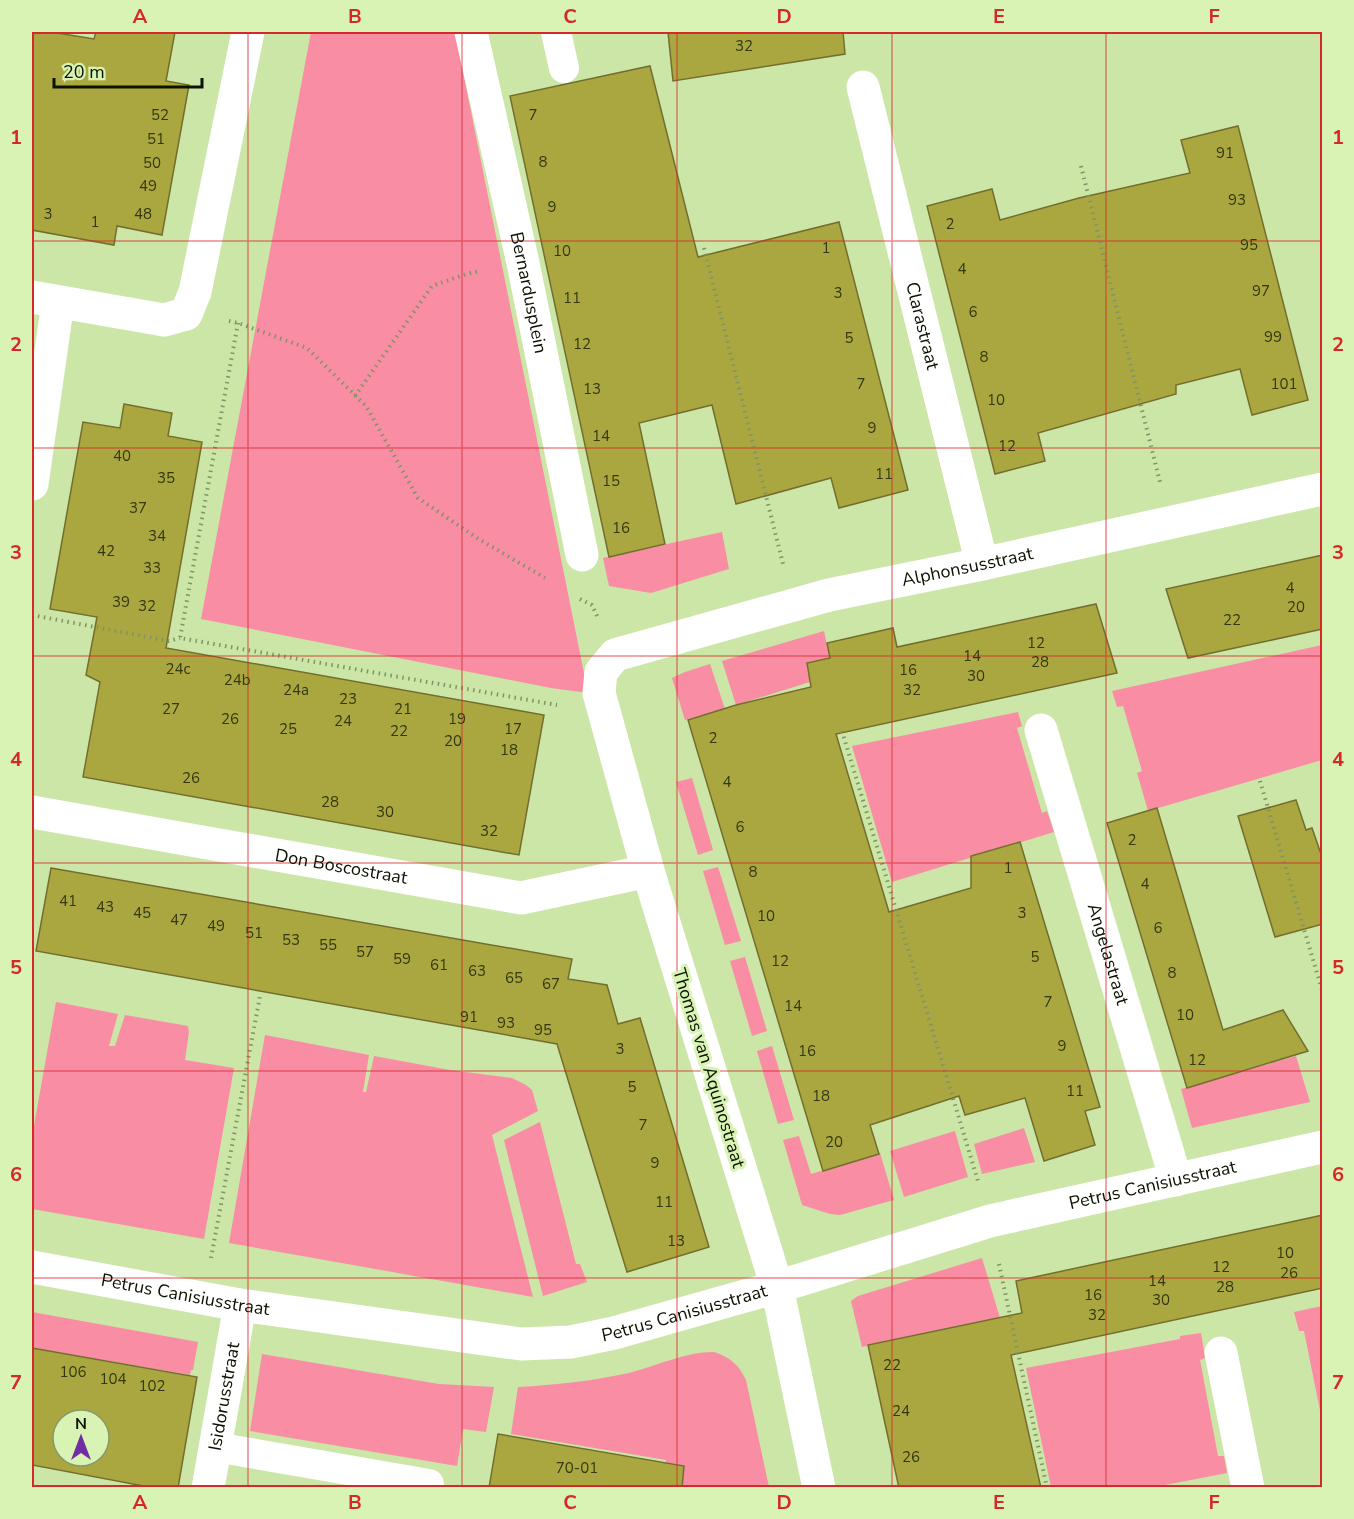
<svg xmlns="http://www.w3.org/2000/svg" width="1354" height="1519" font-family="'Nunito Sans',sans-serif">
  <rect width="100%" height="100%" fill="#cbe6a7"/>
  <g fill="#f98da4">
    <path d="M 311,32 L 455,32 L 588,693 L 551,688 L 201,619 Z"/>
    <path d="M 722,532 L 729,569 L 651,593 L 609,586 L 603,558 Z"/>
    <path d="M 824,631 L 830,658 L 807,663 L 810,682 L 736,705 L 722,661 Z"/>
    <path d="M 1322,645 L 1322,760 L 1148,811 L 1137,773 L 1142,771 L 1123,706 L 1117,707 L 1112,691 Z"/>
    <path d="M 710,664 L 725,709 L 685,720 L 672,678 L 685,672 Z"/>
    <path d="M 1018,712 L 1022,726 L 1017,728 L 1042,813 L 1047,811 L 1054,832 L 892,882 L 852,746 Z"/>
    <path d="M 692,778 L 713,850 L 698,855 L 676,782 Z"/>
    <path d="M 718,867 L 741,941 L 725,945 L 703,871 Z"/>
    <path d="M 745,957 L 767,1031 L 752,1036 L 730,961 Z"/>
    <path d="M 56,1002 L 118,1014 L 109,1046 L 115,1046 L 125,1015 L 188,1026 L 189,1032 L 185,1060 L 234,1068 L 204,1239 L 32,1209 L 32,1137 Z"/>
    <path d="M 265,1035 L 369,1055 L 363,1092 L 366,1092 L 374,1056 L 450,1070 L 512,1078 L 526,1085 L 532,1090 L 538,1111 L 492,1135 L 533,1297 L 229,1243 Z"/>
    <path d="M 772,1046 L 794,1120 L 778,1124 L 757,1051 Z"/>
    <path d="M 1296,1056 L 1310,1102 L 1192,1128 L 1181,1089 Z"/>
    <path d="M 540,1122 L 576,1264 L 580,1264 L 587,1282 L 543,1296 L 504,1140 Z"/>
    <path d="M 1024,1128 L 1035,1162 L 982,1174 L 974,1144 Z"/>
    <path d="M 955,1131 L 968,1177 L 904,1197 L 890,1151 Z"/>
    <path d="M 799,1136 L 811,1174 L 880,1153 L 894,1200 L 840,1215 L 830,1214 L 802,1205 L 783,1140 Z"/>
    <path d="M 982,1258 L 1000,1318 L 862,1347 L 851,1301 L 858,1296 Z"/>
    <path d="M 1322,1306 L 1322,1420 L 1304,1331 L 1299,1331 L 1294,1312 Z"/>
    <path d="M 32,1312 L 198,1342 L 193,1370 L 191,1370 L 190,1375 L 32,1348 Z"/>
    <path d="M 1201,1333 L 1205,1358 L 1200,1360 L 1218,1456 L 1224,1456 L 1227,1473 L 1155,1487 L 1051,1487 L 1026,1368 L 1180,1339 L 1180,1336 Z"/>
    <path d="M 714,1352 C 730,1357 739,1365 746,1380 L 769,1487 L 662,1487 L 666,1460 L 511,1434 L 518,1387 C 555,1385 592,1381 629,1373 C 656,1366 685,1352 714,1352 Z"/>
    <path d="M 262,1354 L 439,1384 L 494,1387 L 486,1432 L 463,1429 L 457,1466 L 250,1431 Z"/>
  </g>
  <g fill="#aba740" stroke="#726f2e" stroke-width="1.5" fill-rule="evenodd">
    <path d="M 32,32 L 51,32 L 94,39 L 96,32 L 175,32 L 166,81 L 189,85 L 162,235 L 117,226 L 114,245 L 32,230 Z"/>
    <path d="M 668,32 L 843,32 L 845,54 L 673,81 Z"/>
    <path d="M 650,66 L 698,257 L 839,222 L 908,490 L 839,508 L 831,478 L 736,504 L 712,405 L 639,423 L 665,544 L 609,557 L 510,96 Z"/>
    <path d="M 1238,126 L 1308,400 L 1252,415 L 1240,369 L 1176,385 L 1176,394 L 1038,433 L 1045,461 L 995,474 L 927,206 L 992,189 L 1000,220 L 1079,198 L 1190,173 L 1181,140 Z"/>
    <path d="M 124,404 L 172,413 L 168,436 L 202,442 L 166,648 L 544,715 L 519,855 L 83,777 L 100,682 L 86,675 L 97,617 L 50,609 L 83,422 L 120,428 Z"/>
    <path d="M 1323,555 L 1323,629 L 1188,658 L 1166,589 Z"/>
    <path d="M 1096,604 L 1117,673 L 836,734 L 889,912 L 971,888 L 971,856 L 1020,842 L 1100,1107 L 1085,1111 L 1095,1145 L 1044,1161 L 1025,1098 L 965,1115 L 959,1096 L 870,1125 L 879,1154 L 823,1171 L 688,720 L 736,705 L 811,687 L 807,663 L 830,658 L 827,643 L 893,628 L 897,647 Z"/>
    <path d="M 1296,800 L 1306,830 L 1312,828 L 1323,860 L 1323,924 L 1275,937 L 1238,816 Z"/>
    <path d="M 1157,808 L 1223,1030 L 1283,1010 L 1308,1051 L 1187,1088 L 1107,823 Z"/>
    <path d="M 51,868 L 572,959 L 568,979 L 607,985 L 618,1024 L 640,1018 L 709,1247 L 627,1272 L 557,1044 L 36,951 Z"/>
    <path d="M 1323,1215 L 1323,1288 L 1011,1355 L 1041,1488 L 899,1488 L 868,1345 L 1022,1313 L 1016,1281 Z"/>
    <path d="M 32,1348 L 197,1377 L 178,1488 L 154,1488 L 32,1465 ZM 63,1420 L 99,1420 L 99,1456 L 63,1456 Z"/>
    <path d="M 498,1434 L 684,1466 L 682,1488 L 489,1488 Z"/>
  </g>
  <g fill="none" stroke-linecap="round" stroke-linejoin="round">
    <g stroke="#809466" stroke-width="4" stroke-dasharray="1.5 4.5" stroke-linecap="butt">
      <path d="M 1081,166 L 1160,482"/>
      <path d="M 704,248 L 783,564"/>
      <path d="M 229,321 L 238,323 L 307,348 L 366,406 L 418,498 L 477,538 L 545,578"/>
      <path d="M 238,323 L 180,638 L 557,705"/>
      <path d="M 355,396 L 432,286 L 466,274 L 481,271"/>
      <path d="M 580,599 L 592,605 L 597,616"/>
      <path d="M 32,615 L 169,641 L 180,638"/>
      <path d="M 842,731 L 978,1181"/>
      <path d="M 1260,781 L 1322,990"/>
      <path d="M 211,1258 L 260,996"/>
      <path d="M 999,1264 L 1047,1488"/>
    </g>
    <g stroke="#fff" stroke-width="30">
      <path d="M 556,32 L 564,68"/>
      <path d="M 215,1447 L 429,1484"/>
    </g>
    <g stroke="#fff" stroke-width="33">
      <path id="s1" d="M 471,32 L 523,263 L 582,555"/>
      <path id="s2" d="M 863,87 L 982,564"/>
      <path d="M 32,297 L 164,320 L 186,314 L 195,292 L 248,32"/>
      <path d="M 32,484 L 58,302"/>
      <path id="s3" d="M 1041,730 L 1176,1180"/>
      <path id="s4" d="M 32,812 L 521,898 L 648,871"/>
      <path id="s5" d="M 32,1267 L 240,1305 L 521,1344 L 571,1342 L 614,1333 L 777,1287 L 990,1221 L 1322,1147"/>
      <path d="M 1221,1353 L 1248,1488"/>
      <path id="s6" d="M 208,1488 L 240,1305"/>
      <path id="s7" d="M 819,1488 L 777,1287 L 648,871 L 599,693 L 601,672 L 615,655 L 829,595 L 982,564 L 1322,489"/>
    </g>
  </g>
  <path fill="none" stroke="#d62828" stroke-width="1.5" stroke-opacity="0.55" d="M 248,32 L 248,1488M 462,32 L 462,1488M 677,32 L 677,1488M 892,32 L 892,1488M 1106,32 L 1106,1488M 32,241 L 1322,241M 32,448 L 1322,448M 32,656 L 1322,656M 32,863 L 1322,863M 32,1071 L 1322,1071M 32,1278 L 1322,1278"/>
  <g text-anchor="middle" stroke-width="6" stroke-linejoin="round" paint-order="stroke">
    <g font-size="15" fill="#333810">
      <text x="744" y="51">32</text>
      <text x="160" y="120">52</text>
      <text x="533" y="120">7</text>
      <text x="156" y="144">51</text>
      <text x="1225" y="158">91</text>
      <text x="543" y="167">8</text>
      <text x="152" y="168">50</text>
      <text x="148" y="191">49</text>
      <text x="1237" y="205">93</text>
      <text x="552" y="212">9</text>
      <text x="48" y="219">3</text>
      <text x="143" y="219">48</text>
      <text x="95" y="227">1</text>
      <text x="950" y="229">2</text>
      <text x="1249" y="250">95</text>
      <text x="826" y="253">1</text>
      <text x="562" y="256">10</text>
      <text x="962" y="274">4</text>
      <text x="1261" y="296">97</text>
      <text x="838" y="298">3</text>
      <text x="572" y="303">11</text>
      <text x="973" y="317">6</text>
      <text x="1273" y="342">99</text>
      <text x="849" y="343">5</text>
      <text x="582" y="349">12</text>
      <text x="984" y="362">8</text>
      <text x="861" y="389">7</text>
      <text x="1284" y="389">101</text>
      <text x="592" y="394">13</text>
      <text x="996" y="405">10</text>
      <text x="872" y="433">9</text>
      <text x="601" y="441">14</text>
      <text x="1007" y="451">12</text>
      <text x="122" y="461">40</text>
      <text x="884" y="479">11</text>
      <text x="166" y="483">35</text>
      <text x="611" y="486">15</text>
      <text x="138" y="513">37</text>
      <text x="621" y="533">16</text>
      <text x="157" y="541">34</text>
      <text x="106" y="556">42</text>
      <text x="152" y="573">33</text>
      <text x="1290" y="593">4</text>
      <text x="121" y="607">39</text>
      <text x="147" y="611">32</text>
      <text x="1296" y="612">20</text>
      <text x="1232" y="625">22</text>
      <text x="1036" y="648">12</text>
      <text x="972" y="661">14</text>
      <text x="1040" y="667">28</text>
      <text x="178" y="674">24c</text>
      <text x="908" y="675">16</text>
      <text x="976" y="681">30</text>
      <text x="237" y="685">24b</text>
      <text x="296" y="695">24a</text>
      <text x="912" y="695">32</text>
      <text x="348" y="704">23</text>
      <text x="171" y="714">27</text>
      <text x="403" y="714">21</text>
      <text x="230" y="724">26</text>
      <text x="457" y="724">19</text>
      <text x="343" y="726">24</text>
      <text x="288" y="734">25</text>
      <text x="513" y="734">17</text>
      <text x="399" y="736">22</text>
      <text x="713" y="743">2</text>
      <text x="453" y="746">20</text>
      <text x="509" y="755">18</text>
      <text x="191" y="783">26</text>
      <text x="727" y="787">4</text>
      <text x="330" y="807">28</text>
      <text x="385" y="817">30</text>
      <text x="740" y="832">6</text>
      <text x="489" y="836">32</text>
      <text x="1132" y="845">2</text>
      <text x="1008" y="873">1</text>
      <text x="753" y="877">8</text>
      <text x="1145" y="889">4</text>
      <text x="68" y="906">41</text>
      <text x="105" y="912">43</text>
      <text x="142" y="918">45</text>
      <text x="1022" y="918">3</text>
      <text x="766" y="921">10</text>
      <text x="179" y="925">47</text>
      <text x="216" y="931">49</text>
      <text x="1158" y="933">6</text>
      <text x="254" y="938">51</text>
      <text x="291" y="945">53</text>
      <text x="328" y="950">55</text>
      <text x="365" y="957">57</text>
      <text x="1035" y="962">5</text>
      <text x="402" y="964">59</text>
      <text x="780" y="966">12</text>
      <text x="439" y="970">61</text>
      <text x="477" y="976">63</text>
      <text x="1172" y="978">8</text>
      <text x="514" y="983">65</text>
      <text x="551" y="989">67</text>
      <text x="1048" y="1007">7</text>
      <text x="793" y="1011">14</text>
      <text x="1185" y="1020">10</text>
      <text x="469" y="1022">91</text>
      <text x="506" y="1028">93</text>
      <text x="543" y="1035">95</text>
      <text x="1062" y="1051">9</text>
      <text x="620" y="1054">3</text>
      <text x="807" y="1056">16</text>
      <text x="1197" y="1065">12</text>
      <text x="632" y="1092">5</text>
      <text x="1075" y="1096">11</text>
      <text x="821" y="1101">18</text>
      <text x="643" y="1130">7</text>
      <text x="834" y="1147">20</text>
      <text x="655" y="1168">9</text>
      <text x="664" y="1207">11</text>
      <text x="676" y="1246">13</text>
      <text x="1285" y="1258">10</text>
      <text x="1221" y="1272">12</text>
      <text x="1289" y="1278">26</text>
      <text x="1157" y="1286">14</text>
      <text x="1225" y="1292">28</text>
      <text x="1093" y="1300">16</text>
      <text x="1161" y="1305">30</text>
      <text x="1097" y="1320">32</text>
      <text x="892" y="1370">22</text>
      <text x="73" y="1377">106</text>
      <text x="113" y="1384">104</text>
      <text x="152" y="1391">102</text>
      <text x="901" y="1416">24</text>
      <text x="911" y="1462">26</text>
      <text x="577" y="1473">70-01</text>
    </g>
    <g font-size="18" fill="#0b1300" stroke="#d8f3b4">
      <text dy="6" stroke="none"><textPath href="#s1" startOffset="267">Bernardusplein</textPath></text>
      <text dy="6" stroke="none"><textPath href="#s2" startOffset="246">Clarastraat</textPath></text>
      <text dy="6" stroke="none"><textPath href="#s7" startOffset="1232">Alphonsusstraat</textPath></text>
      <text dy="6" stroke="none"><textPath href="#s4" startOffset="314">Don Boscostraat</textPath></text>
      <text dy="6" stroke="none"><textPath href="#s3" startOffset="234">Angelastraat</textPath></text>
      <text transform="translate(709 1068) rotate(73)" y="6">Thomas van Aquinostraat</text>
      <text dy="6" stroke="none"><textPath href="#s5" startOffset="1148">Petrus Canisiusstraat</textPath></text>
      <text dy="6" stroke="none"><textPath href="#s5" startOffset="156">Petrus Canisiusstraat</textPath></text>
      <text dy="6" stroke="none"><textPath href="#s5" startOffset="662">Petrus Canisiusstraat</textPath></text>
      <text dy="6" stroke="none"><textPath href="#s6" startOffset="93">Isidorusstraat</textPath></text>
    </g>
  </g>
  <rect width="1354" height="1519" fill="none" stroke="#d8f3b4" stroke-width="66"/>
  <g transform="translate(81 1438)"><circle r="28" fill="#d8f3b4" stroke="#86996c" stroke-width="1.5"/>
  <path d="M0-4.5L10 22L0 15L-10 22Z" fill="#712ea2"/>
  <text y="-9" font-size="16" font-weight="bold" text-anchor="middle" fill="#0b1300">N</text>
  </g>
  <path d="M54 78v9h148v-9" fill="none" stroke="#0b1300" stroke-width="3"/>
  <text x="63" y="78" font-size="18" fill="#0b1300" stroke="#d8f3b4" stroke-width="4.5" paint-order="stroke">20 m</text>
  <rect x="33" y="33" width="1288" height="1453" fill="none" stroke="#d62828" stroke-width="2"/>
  <g font-size="20" text-anchor="middle" font-weight="bold" fill="#d62828">
    <text x="140" y="23">A</text>
    <text x="355" y="23">B</text>
    <text x="570" y="23">C</text>
    <text x="784" y="23">D</text>
    <text x="999" y="23">E</text>
    <text x="1214" y="23">F</text>
    <text x="16" y="144">1</text>
    <text x="1338" y="144">1</text>
    <text x="16" y="351">2</text>
    <text x="1338" y="351">2</text>
    <text x="16" y="559">3</text>
    <text x="1338" y="559">3</text>
    <text x="16" y="766">4</text>
    <text x="1338" y="766">4</text>
    <text x="16" y="974">5</text>
    <text x="1338" y="974">5</text>
    <text x="16" y="1181">6</text>
    <text x="1338" y="1181">6</text>
    <text x="16" y="1389">7</text>
    <text x="1338" y="1389">7</text>
    <text x="140" y="1509">A</text>
    <text x="355" y="1509">B</text>
    <text x="570" y="1509">C</text>
    <text x="784" y="1509">D</text>
    <text x="999" y="1509">E</text>
    <text x="1214" y="1509">F</text>
  </g>
</svg>
